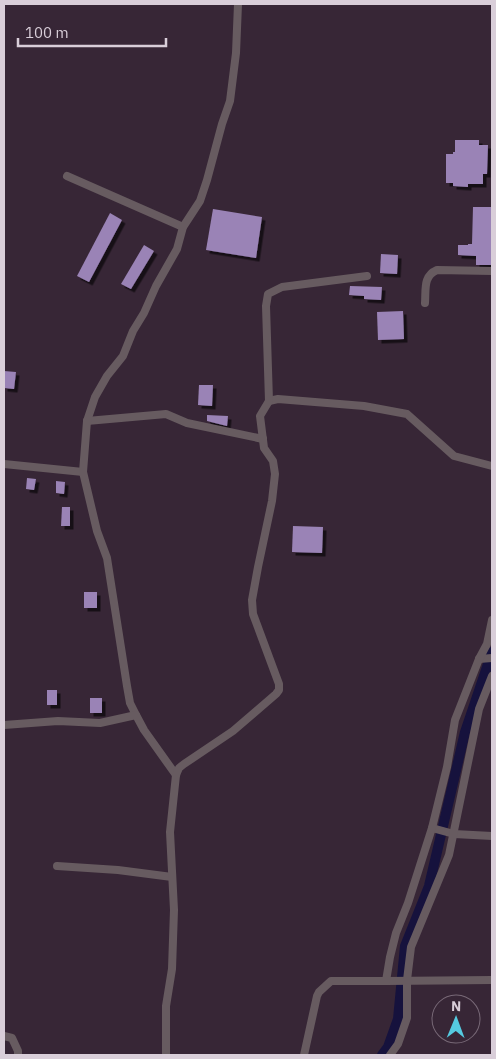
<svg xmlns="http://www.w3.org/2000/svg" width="496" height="1059" font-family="'IBM Plex Sans',sans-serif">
  <defs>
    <filter id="shadow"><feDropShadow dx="3.5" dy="3.5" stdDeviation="0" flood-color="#0009"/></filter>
  </defs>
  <rect width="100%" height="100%" fill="#372636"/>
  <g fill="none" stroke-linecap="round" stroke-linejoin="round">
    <path stroke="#16123d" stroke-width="10" d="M 382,1055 L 388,1047 L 398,1019 L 405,946 L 429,886 L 465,732 L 492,652"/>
  </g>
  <g fill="#9a83b6" filter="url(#shadow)">
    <path d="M 455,140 L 479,140 L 479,145 L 488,145 L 487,174 L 483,174 L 483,184 L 468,184 L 468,187 L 453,186 L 453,183 L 446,183 L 446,154 L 453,154 L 453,152 L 455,152 Z"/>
    <path d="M 473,207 L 492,207 L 492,265 L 476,265 L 476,256 L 458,255 L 458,245 L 468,245 L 468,244 L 472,244 Z"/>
    <path d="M 213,209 L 262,217 L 256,258 L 206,250 Z"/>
    <path d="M 110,213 L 122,220 L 89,282 L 77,276 Z"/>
    <path d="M 144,245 L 154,251 L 131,289 L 121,284 Z"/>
    <path d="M 381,254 L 398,255 L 397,274 L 380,273 Z"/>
    <path d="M 350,286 L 382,287 L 381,300 L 364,299 L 364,296 L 349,295 Z"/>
    <path d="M 403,311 L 404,339 L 378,340 L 377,312 Z"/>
    <path d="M 4,371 L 16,372 L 14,389 L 4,388 Z"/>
    <path d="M 199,385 L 213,385 L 212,406 L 198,405 Z"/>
    <path d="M 207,415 L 228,416 L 227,426 L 207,421 Z"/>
    <path d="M 27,478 L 36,479 L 34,490 L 26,489 Z"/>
    <path d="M 56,481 L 65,482 L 64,494 L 56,493 Z"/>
    <path d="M 62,507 L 70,507 L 70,526 L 61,526 Z"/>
    <path d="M 293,526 L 323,527 L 322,553 L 292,552 Z"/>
    <rect x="84" y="592" width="13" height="16"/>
    <rect x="47" y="690" width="10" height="15"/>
    <rect x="90" y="698" width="12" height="15"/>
  </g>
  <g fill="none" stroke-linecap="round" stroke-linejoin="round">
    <g stroke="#675b60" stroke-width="8">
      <path d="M 67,176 L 183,227"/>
      <path d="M 425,303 C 426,289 423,276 437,270 L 492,271"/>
      <path d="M 269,401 L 278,399 L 364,406 L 407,414 L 454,456 L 492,466"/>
      <path d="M 87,421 L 166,414 L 187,423 L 263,439"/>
      <path d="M 4,464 L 83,472"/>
      <path d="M 479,659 L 492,658"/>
      <path d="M 136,715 L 130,703 L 127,686 L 107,558 L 97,531 L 83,472 L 87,421 L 95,397 L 107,376 L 123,356 L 133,331 L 144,313 L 156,286 L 177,249 L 183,227 L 200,201 L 207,180 L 222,124 L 230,101 L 236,53 L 238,4"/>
      <path d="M 4,725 L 58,721 L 100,723 L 136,715 L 144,730 L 176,775"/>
      <path d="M 432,828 L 454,834 L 492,836"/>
      <path d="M 57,866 L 118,870 L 172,877"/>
      <path d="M 386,981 L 492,980"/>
      <path d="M 4,1036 L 12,1038 L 18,1051 L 18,1055"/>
      <path d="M 166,1055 L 166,1006 L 172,969 L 174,910 L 170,832 L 176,775 L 179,768 L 184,764 L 233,731 L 276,694 L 279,690 L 279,684 L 253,614 L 252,600 L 258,567 L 272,501 L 275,474 L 273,461 L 264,448 L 260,416 L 269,401 L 266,306 L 268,294 L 282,287 L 367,276"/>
      <path d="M 304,1055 L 317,996 L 319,992 L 331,981 L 386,981 L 390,957 L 396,933 L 408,903 L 432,828 L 447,767 L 455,720 L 479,659 L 487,644 L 492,620"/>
      <path d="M 390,1055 L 398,1044 L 407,1018 L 407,980 L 411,947 L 449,855 L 479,709 L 492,676"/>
    </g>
  </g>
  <rect width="496" height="1059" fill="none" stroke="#d9ced9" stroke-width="10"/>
  <g transform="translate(456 1019) rotate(1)"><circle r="24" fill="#372636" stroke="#786977"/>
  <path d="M0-4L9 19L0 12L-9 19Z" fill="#55cae0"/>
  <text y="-8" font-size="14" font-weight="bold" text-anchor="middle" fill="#d9ced9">N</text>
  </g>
  <path d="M18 38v8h148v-8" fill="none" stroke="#d9ced9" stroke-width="2.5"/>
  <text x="25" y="38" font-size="15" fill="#d9ced9" stroke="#372636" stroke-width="4" paint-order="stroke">100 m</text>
</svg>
